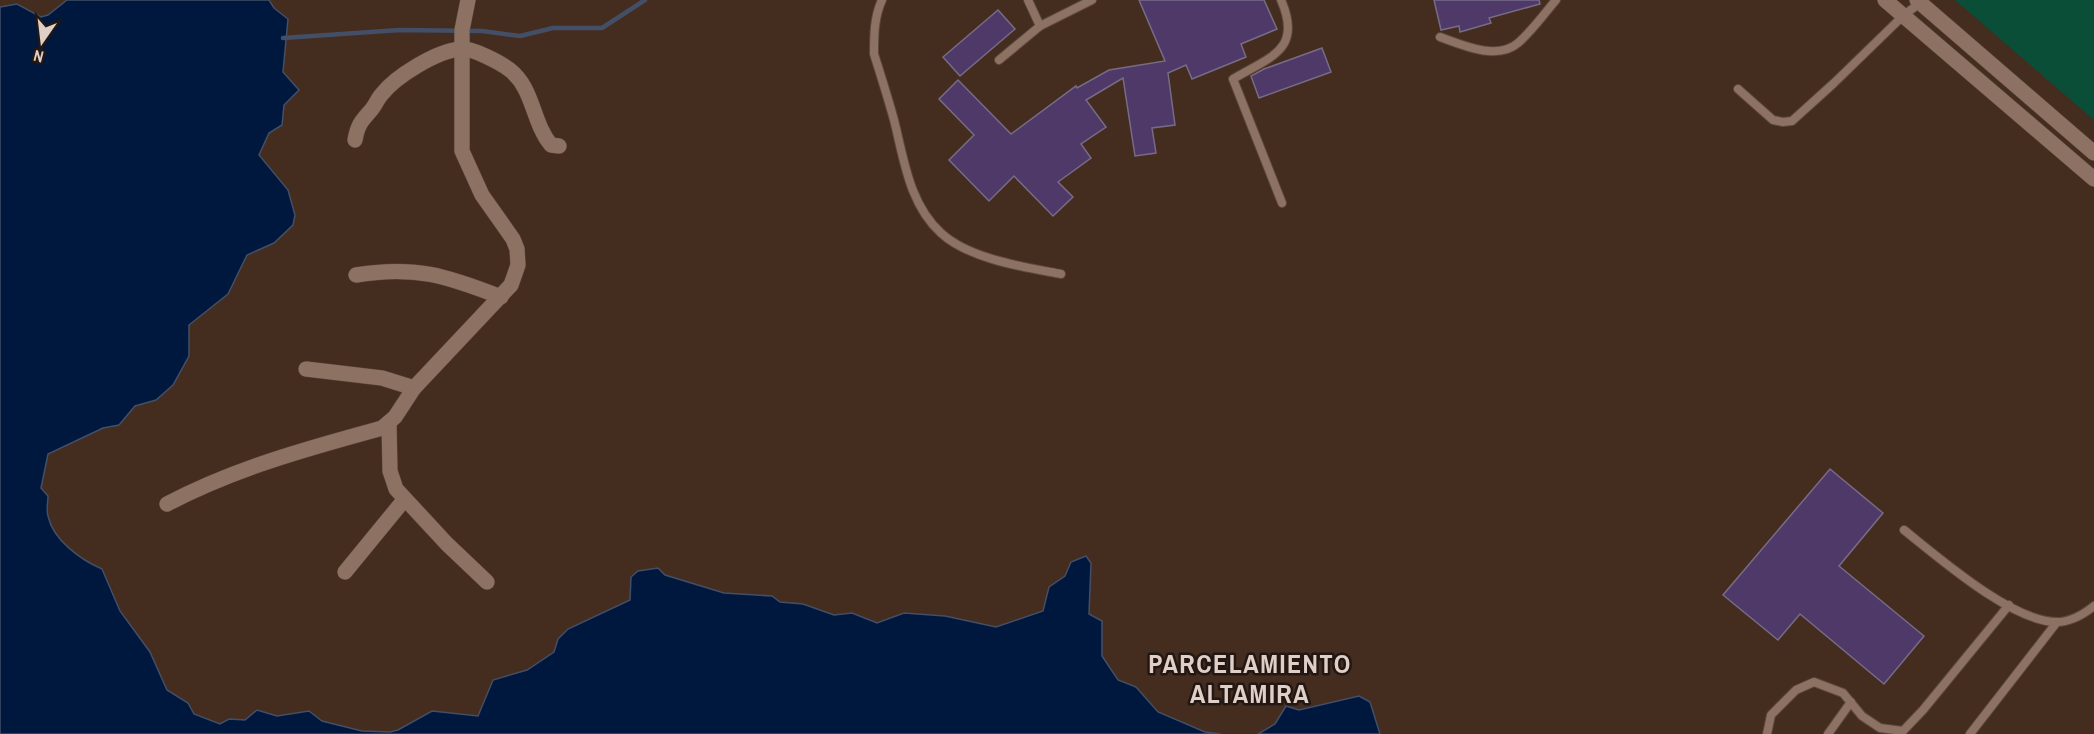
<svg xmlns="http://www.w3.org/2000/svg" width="2094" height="734" font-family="'Archivo Narrow',sans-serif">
  <rect width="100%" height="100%" fill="#442c1f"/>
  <path fill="#0b4e38" d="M 1955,0 L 2094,0 L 2094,120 Z"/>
  <g fill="#00183e" stroke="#434f67" stroke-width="1.5">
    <path d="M 67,0 L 269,0 L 274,8 L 288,19 L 283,72 L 299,90 L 284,105 L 282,125 L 269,133 L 259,155 L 288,190 L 295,215 L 293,225 L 274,243 L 247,255 L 228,294 L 189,325 L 189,356 L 173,385 L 156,400 L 135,406 L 119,425 L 103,428 L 48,454 L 41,488 L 48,496 C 48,502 46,510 48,516 C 53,540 81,560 102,569 L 120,611 L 150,652 L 167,690 L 188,703 L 194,714 L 220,724 L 229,719 L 245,720 L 257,710 L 277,716 L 309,711 L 322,721 L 362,731 L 390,732 L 398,730 L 432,711 L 478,716 L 493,680 L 527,670 L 554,652 L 558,639 L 568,629 L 630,600 L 631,577 L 638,571 L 658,568 L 665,575 L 724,593 L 772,596 L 780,602 L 803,604 L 834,615 L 852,613 L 877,623 L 904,613 L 945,616 L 996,627 L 1043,611 L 1049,587 L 1065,576 L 1071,562 L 1086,556 L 1091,563 L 1089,614 L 1102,621 L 1102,656 L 1118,680 L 1136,687 L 1158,712 L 1205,732 L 1221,734 L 0,734 L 0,7 L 17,4 L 41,17 L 48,15 Z"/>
    <path d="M 1359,696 L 1370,702 L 1380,734 L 1258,734 L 1275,724 L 1286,706 L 1299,710 Z"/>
  </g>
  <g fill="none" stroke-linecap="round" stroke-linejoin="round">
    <path stroke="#434f67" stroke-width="4.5" d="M 283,38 L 400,30 L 482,31 L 520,36 L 553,28 L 602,28 L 645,0"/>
  </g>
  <g fill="#4f3968" stroke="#776c86" stroke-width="1.5">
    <path d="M 1139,0 L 1264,0 L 1277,29 L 1241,44 L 1246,57 L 1192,79 L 1186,65 L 1168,73 L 1175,125 L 1152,128 L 1156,153 L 1135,156 L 1123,78 L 1086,100 L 1106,127 L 1081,144 L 1091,158 L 1058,182 L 1073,197 L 1053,216 L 1014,176 L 989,201 L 949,160 L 974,135 L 939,99 L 958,80 L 1011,134 L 1076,86 L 1077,88 L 1109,70 L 1165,61 Z"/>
    <path d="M 1434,0 L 1539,0 L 1540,4 L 1489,18 L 1491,23 L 1460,32 L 1459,26 L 1441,30 Z"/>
    <path d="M 998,10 L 1015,29 L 960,76 L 943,57 Z"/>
    <path d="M 1322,48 L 1331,72 L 1259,98 L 1251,76 L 1264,69 Z"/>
    <path d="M 1830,469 L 1883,513 L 1839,566 L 1924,636 L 1884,684 L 1800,614 L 1778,640 L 1723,595 Z"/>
  </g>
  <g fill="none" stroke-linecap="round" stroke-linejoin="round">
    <defs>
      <g id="lane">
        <path d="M 882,0 C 874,17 874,36 874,54 C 881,76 888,98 894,120 C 904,159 909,204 941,233 C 969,259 1024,267 1061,274"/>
        <path d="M 1028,0 L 1040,26"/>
        <path d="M 1281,0 C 1303,50 1270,57 1233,79 L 1282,203"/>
        <path d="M 1440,37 C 1462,45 1497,61 1518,43 C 1532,31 1544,14 1556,0"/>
        <path d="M 999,60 L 1040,26 L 1092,0"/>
        <path d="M 1738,89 L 1773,120 L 1783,122 L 1792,121 L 1834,83 L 1904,15 L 1920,3"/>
        <path d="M 1904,530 C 1938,557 2012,622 2057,622 C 2070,622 2084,614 2094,606"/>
        <path d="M 1767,734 L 1771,715 L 1796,690 L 1814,682 L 1843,693 L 1862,716 L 1880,728 L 1903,731 L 1923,710 L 2009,605"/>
        <path d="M 1828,734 L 1851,702"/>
        <path d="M 1970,734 L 2057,622"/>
      </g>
      <g id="street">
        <path d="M 355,140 C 358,123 362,121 372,109 C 376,104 378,98 382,94 C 396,76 437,51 460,49 C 471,47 501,63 510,70 C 534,89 532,122 551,145 L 559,146"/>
        <path d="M 356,275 C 415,265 447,276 501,297"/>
        <path d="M 306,369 L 382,378 L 414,388"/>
        <path d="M 389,423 L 390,471 L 396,489 L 447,544 L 487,582"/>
        <path d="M 167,504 C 235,468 309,448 382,428 L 395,417 L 414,388 L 511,285 L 518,265 L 517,249 L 513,239 L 482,195 L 462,151 L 462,30 L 468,0"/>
        <path d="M 345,572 L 404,500"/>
      </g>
      <g id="secondary">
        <path d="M 1885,0 L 2094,179"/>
        <path d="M 1917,0 L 2094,153"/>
      </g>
    </defs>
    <use href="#lane" stroke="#5c483d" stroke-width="10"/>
    <use href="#street" stroke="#5c483d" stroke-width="16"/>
    <use href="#secondary" stroke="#5c483d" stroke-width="16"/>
    <use href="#lane" stroke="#8d7263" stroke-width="8"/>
    <use href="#street" stroke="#8d7263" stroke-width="15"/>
    <use href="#secondary" stroke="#8d7263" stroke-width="15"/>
  </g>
  <g text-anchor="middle" stroke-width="5" stroke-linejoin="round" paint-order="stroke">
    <g font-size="26" font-weight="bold" letter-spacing="1.5" fill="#dfcfc7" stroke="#221712">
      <text x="1250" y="673">PARCELAMIENTO<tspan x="1250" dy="30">ALTAMIRA</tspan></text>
    </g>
  </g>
  <g transform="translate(42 42) rotate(194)" stroke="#221712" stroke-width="4.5" paint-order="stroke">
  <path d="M0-4.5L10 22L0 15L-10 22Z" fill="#dfcfc7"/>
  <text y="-9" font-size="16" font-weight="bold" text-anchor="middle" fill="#dfcfc7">N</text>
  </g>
</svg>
